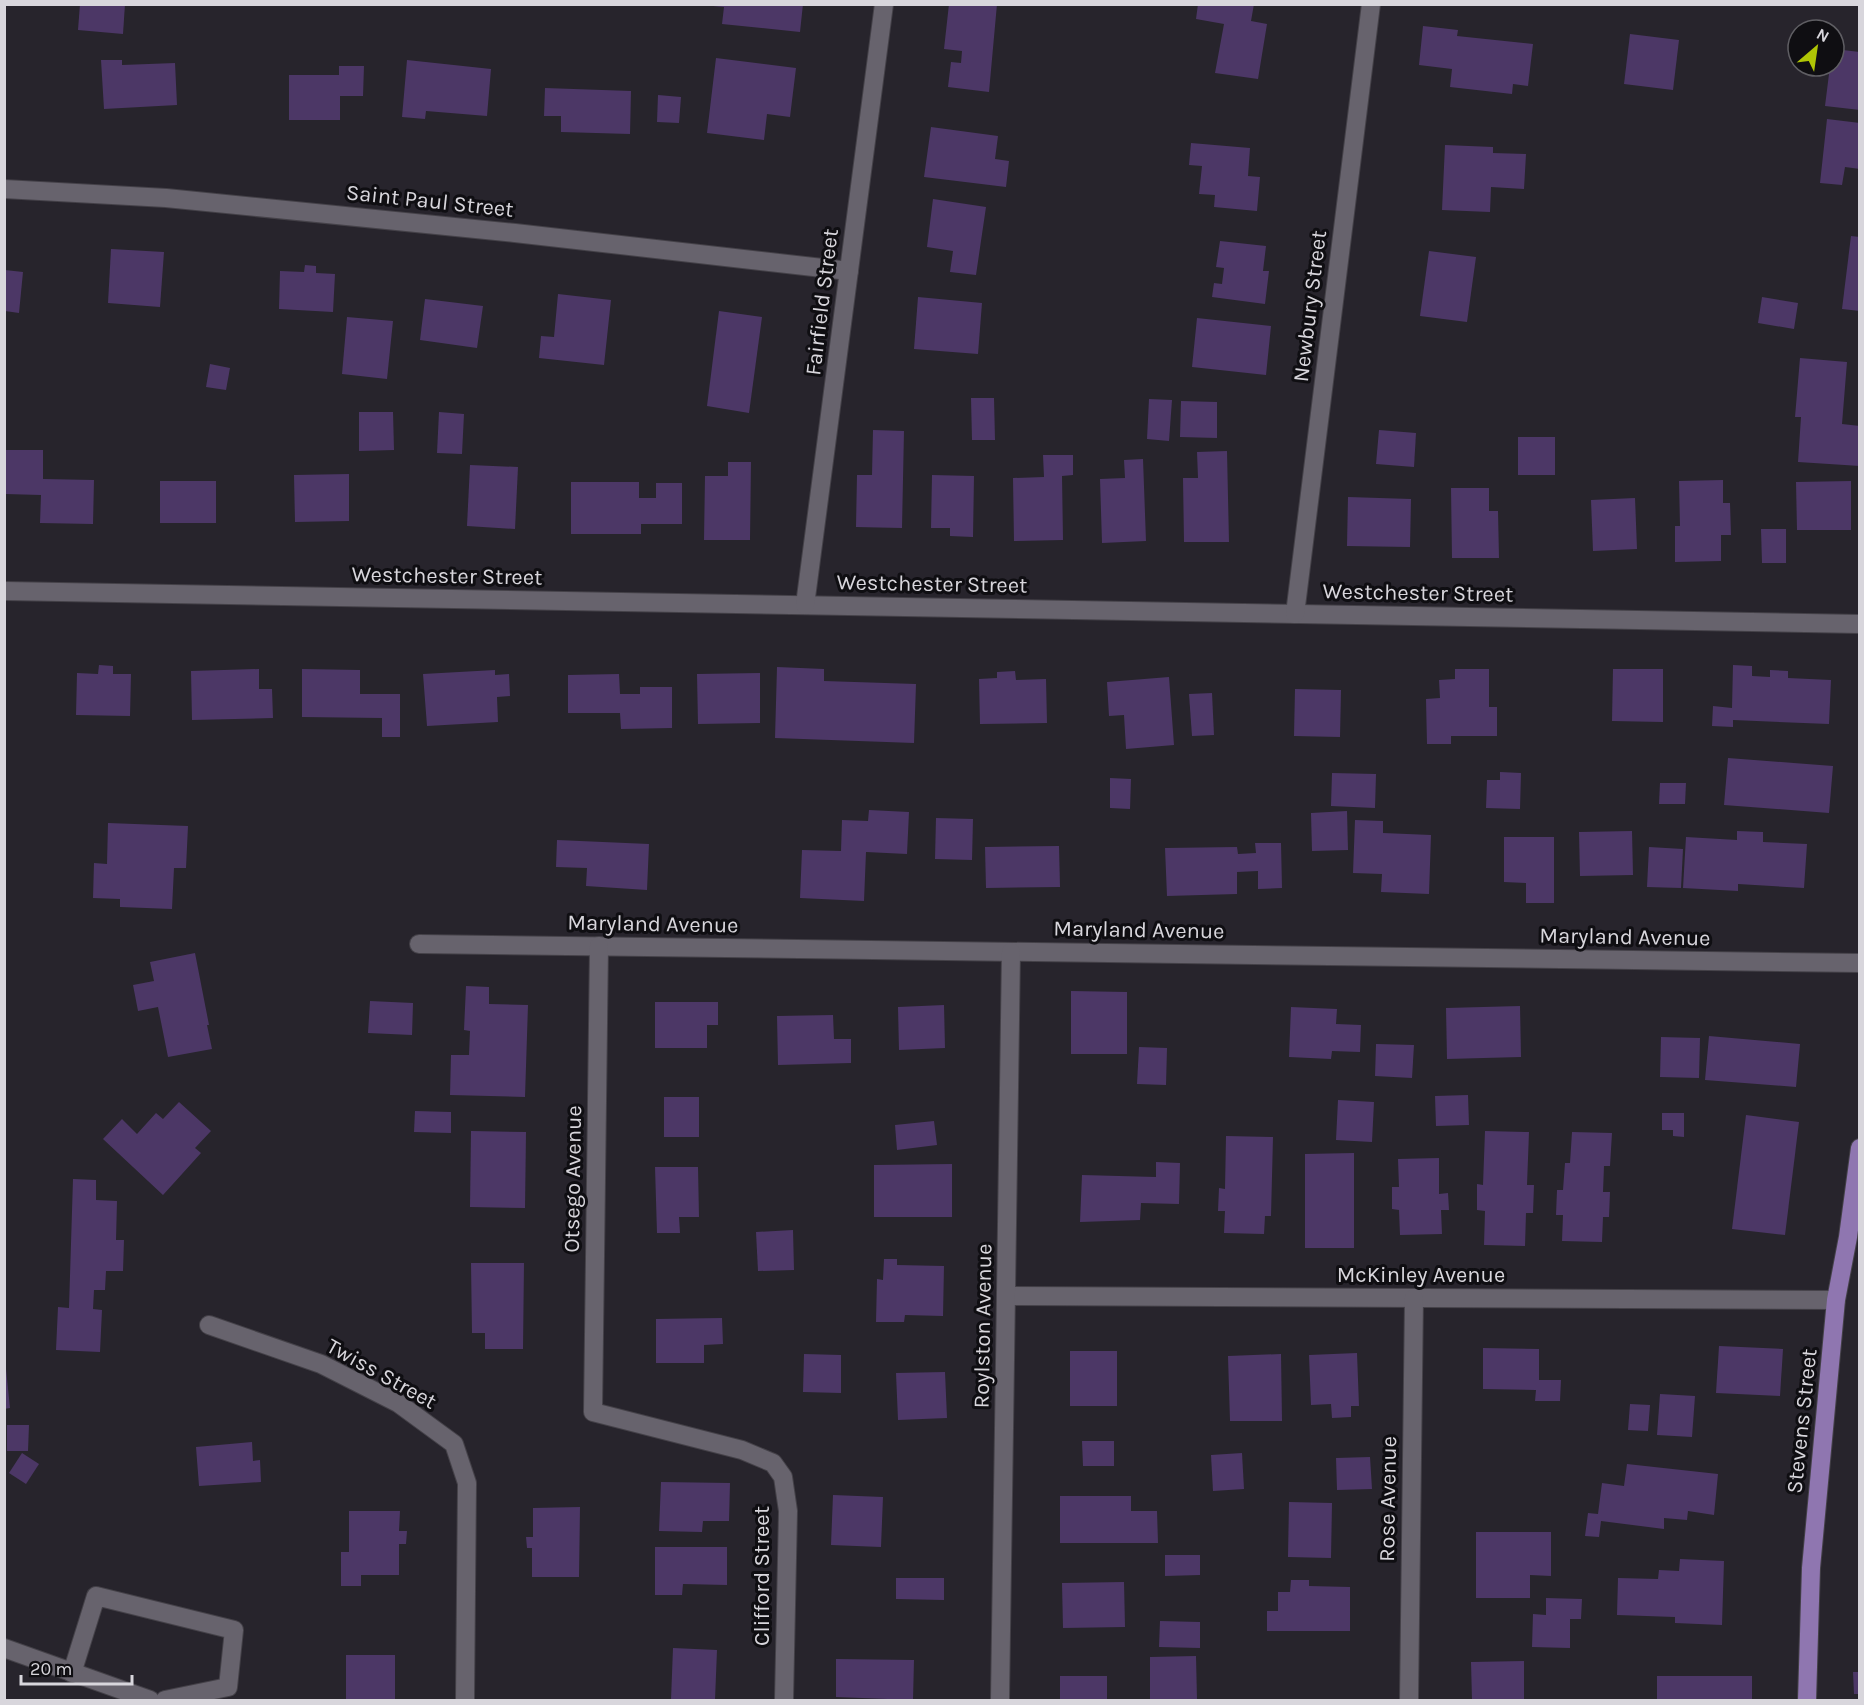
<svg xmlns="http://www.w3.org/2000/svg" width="1864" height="1705" font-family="Karla,sans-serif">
  <rect width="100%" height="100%" fill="#27242c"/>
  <g fill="#4c3766">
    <path d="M 80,4 L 125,4 L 123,34 L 78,30 Z"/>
    <path d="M 713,4 L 803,4 L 800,32 L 722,24 L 724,7 L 713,6 Z"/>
    <path d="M 949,4 L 997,4 L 989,92 L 948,87 L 951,62 L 961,63 L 962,51 L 944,49 Z"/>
    <path d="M 1198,4 L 1254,4 L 1251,21 L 1267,24 L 1258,79 L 1215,73 L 1224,24 L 1196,19 Z"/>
    <path d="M 1423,26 L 1458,30 L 1457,36 L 1533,44 L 1528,86 L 1513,84 L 1512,94 L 1450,87 L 1452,69 L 1419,65 Z"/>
    <path d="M 1630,34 L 1679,40 L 1673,90 L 1624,84 Z"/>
    <path d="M 1834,49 L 1860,52 L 1860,110 L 1825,106 L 1830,66 L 1834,66 Z"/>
    <path d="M 716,58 L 796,68 L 790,117 L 767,114 L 764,140 L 707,133 Z"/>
    <path d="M 101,60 L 122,60 L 122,65 L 175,63 L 177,105 L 104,109 Z"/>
    <path d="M 407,60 L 491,69 L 487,116 L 426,111 L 425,119 L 402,117 Z"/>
    <path d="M 339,66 L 364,66 L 363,96 L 340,96 L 340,120 L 289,120 L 289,75 L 339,75 Z"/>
    <path d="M 545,88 L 631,91 L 630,134 L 561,132 L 561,116 L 544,116 Z"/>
    <path d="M 658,95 L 681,97 L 679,123 L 657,122 Z"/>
    <path d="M 1827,119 L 1860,123 L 1860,169 L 1845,167 L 1842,185 L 1820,183 Z"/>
    <path d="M 931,127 L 998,136 L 995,159 L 1009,161 L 1006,187 L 924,177 Z"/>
    <path d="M 1191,143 L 1250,148 L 1248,176 L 1260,177 L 1257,211 L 1214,207 L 1215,195 L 1199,194 L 1202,166 L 1189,165 Z"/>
    <path d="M 1445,145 L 1493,147 L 1493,153 L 1526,154 L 1524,189 L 1491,187 L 1490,212 L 1442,210 Z"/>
    <path d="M 933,199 L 986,207 L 976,275 L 950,272 L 953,251 L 927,247 Z"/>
    <path d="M 1851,236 L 1860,237 L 1860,311 L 1842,309 Z"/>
    <path d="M 1220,241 L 1266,246 L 1263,271 L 1269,271 L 1265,304 L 1212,297 L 1214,283 L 1222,284 L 1224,268 L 1216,267 Z"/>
    <path d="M 111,249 L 164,252 L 160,307 L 108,303 Z"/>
    <path d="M 1429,251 L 1476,257 L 1467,322 L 1420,316 Z"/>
    <path d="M 305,265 L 316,266 L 316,273 L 335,274 L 333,312 L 279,309 L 280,271 L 304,272 Z"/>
    <path d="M 5,270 L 23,272 L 19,313 L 5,311 Z"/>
    <path d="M 558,294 L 611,300 L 604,365 L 539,358 L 541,336 L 554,337 Z"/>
    <path d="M 918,297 L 982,303 L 978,354 L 914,349 Z"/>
    <path d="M 1762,297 L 1798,303 L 1794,329 L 1758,323 Z"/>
    <path d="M 425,299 L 483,306 L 477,348 L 420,340 Z"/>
    <path d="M 719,311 L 762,317 L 749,413 L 707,406 Z"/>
    <path d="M 347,317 L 393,321 L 387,379 L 342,374 Z"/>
    <path d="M 1197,318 L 1271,326 L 1266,375 L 1192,367 Z"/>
    <path d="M 1800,358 L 1847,362 L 1842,424 L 1860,426 L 1860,466 L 1798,462 L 1801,417 L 1795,417 Z"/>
    <path d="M 210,364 L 230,368 L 226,390 L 206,387 Z"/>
    <path d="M 971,398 L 994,398 L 995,440 L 972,440 Z"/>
    <path d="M 1149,399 L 1172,400 L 1169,441 L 1147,439 Z"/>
    <path d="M 1181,401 L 1217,402 L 1217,438 L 1180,437 Z"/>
    <path d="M 359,412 L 393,412 L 394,450 L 359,451 Z"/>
    <path d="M 439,412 L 464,414 L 462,454 L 437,453 Z"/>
    <path d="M 873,430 L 904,431 L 902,528 L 856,527 L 857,475 L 872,475 Z"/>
    <path d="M 1379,430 L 1416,433 L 1414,467 L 1376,464 Z"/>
    <rect x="1518" y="437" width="37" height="38"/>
    <path d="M 5,450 L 43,450 L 43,479 L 94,480 L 93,524 L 40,523 L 41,495 L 5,494 Z"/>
    <path d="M 1227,451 L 1229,542 L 1184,542 L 1183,478 L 1198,478 L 1197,452 Z"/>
    <path d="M 1043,455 L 1073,455 L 1073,475 L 1062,476 L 1063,540 L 1014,541 L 1013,478 L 1044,477 Z"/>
    <path d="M 1143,459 L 1146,541 L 1102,543 L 1100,479 L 1125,478 L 1124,460 Z"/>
    <path d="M 728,462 L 751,462 L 750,540 L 704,540 L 705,476 L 728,476 Z"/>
    <path d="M 470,465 L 518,467 L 515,529 L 467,526 Z"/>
    <path d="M 349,474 L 349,521 L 295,522 L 294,475 Z"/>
    <path d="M 932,475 L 974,476 L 973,537 L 950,536 L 950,528 L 931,528 Z"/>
    <path d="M 1723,480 L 1723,503 L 1730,503 L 1731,535 L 1721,535 L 1721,561 L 1675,562 L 1675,526 L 1680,526 L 1679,481 Z"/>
    <rect x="160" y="481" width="56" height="42"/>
    <path d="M 1851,481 L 1851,530 L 1797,530 L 1796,482 Z"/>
    <path d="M 571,482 L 639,482 L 639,498 L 656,498 L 656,483 L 682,483 L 682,524 L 641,524 L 641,534 L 571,534 Z"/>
    <path d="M 1451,488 L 1489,488 L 1489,511 L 1498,511 L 1499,558 L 1452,558 Z"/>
    <path d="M 1348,497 L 1411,499 L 1410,547 L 1347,546 Z"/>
    <path d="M 1635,498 L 1637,549 L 1593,551 L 1591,500 Z"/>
    <path d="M 1761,529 L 1786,529 L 1786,563 L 1762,563 Z"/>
    <path d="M 99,665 L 113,666 L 113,674 L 131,674 L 130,716 L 76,715 L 77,673 L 98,674 Z"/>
    <path d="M 1733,665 L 1752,666 L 1752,676 L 1770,677 L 1770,670 L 1788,671 L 1788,678 L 1831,680 L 1829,724 L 1733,720 L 1733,727 L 1712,726 L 1713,706 L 1732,708 Z"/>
    <path d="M 777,667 L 824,669 L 824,681 L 916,684 L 914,743 L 775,738 Z"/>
    <path d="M 259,669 L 259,689 L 272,689 L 273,718 L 192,720 L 191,671 Z"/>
    <path d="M 302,669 L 360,670 L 360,694 L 400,694 L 400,737 L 382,737 L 382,718 L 302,717 Z"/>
    <path d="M 1455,669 L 1489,669 L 1489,707 L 1497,707 L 1497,736 L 1451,736 L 1451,744 L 1427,744 L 1426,699 L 1440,698 L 1439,680 L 1455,679 Z"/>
    <path d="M 1613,669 L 1663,669 L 1663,722 L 1612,721 Z"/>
    <path d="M 495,670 L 495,675 L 509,674 L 510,696 L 497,697 L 498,722 L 427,726 L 423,674 Z"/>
    <path d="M 1015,671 L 1016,680 L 1046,679 L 1047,723 L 980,724 L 979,679 L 997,678 L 997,672 Z"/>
    <path d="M 760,673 L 760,723 L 698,724 L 697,674 Z"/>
    <path d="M 619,674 L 620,694 L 640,694 L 640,687 L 672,687 L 672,728 L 621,729 L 620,713 L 568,713 L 568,675 Z"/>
    <path d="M 1169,677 L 1174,745 L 1126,749 L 1124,715 L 1109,716 L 1107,682 Z"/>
    <path d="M 1295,689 L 1341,690 L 1340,737 L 1294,736 Z"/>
    <path d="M 1212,693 L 1214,735 L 1192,736 L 1189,694 Z"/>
    <path d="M 1728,758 L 1833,766 L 1829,813 L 1724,805 Z"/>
    <path d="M 1500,772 L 1521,773 L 1520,809 L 1486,808 L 1487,780 L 1500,780 Z"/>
    <path d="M 1332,773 L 1376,774 L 1375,808 L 1331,806 Z"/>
    <path d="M 1110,778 L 1131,779 L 1130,809 L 1110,808 Z"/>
    <path d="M 1660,783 L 1686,783 L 1685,804 L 1659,804 Z"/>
    <path d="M 869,810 L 909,812 L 907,854 L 866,852 L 864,901 L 800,898 L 802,850 L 841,851 L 842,820 L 868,821 Z"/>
    <path d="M 1347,811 L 1348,850 L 1312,851 L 1311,813 Z"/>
    <path d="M 936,818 L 973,819 L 972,860 L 935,859 Z"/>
    <path d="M 1355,820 L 1383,821 L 1383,833 L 1431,835 L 1429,894 L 1381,892 L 1382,874 L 1353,873 Z"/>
    <path d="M 108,823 L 188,826 L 186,868 L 174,868 L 172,909 L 120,907 L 120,899 L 93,898 L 94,863 L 107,864 Z"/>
    <path d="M 1632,831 L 1633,875 L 1580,876 L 1579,832 Z"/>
    <path d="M 1737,831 L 1763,832 L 1763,842 L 1807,844 L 1804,888 L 1738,884 L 1738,891 L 1683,888 L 1686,837 L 1737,840 Z"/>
    <path d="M 1504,837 L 1554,837 L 1554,903 L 1526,903 L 1526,883 L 1504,882 Z"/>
    <path d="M 557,840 L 649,844 L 647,890 L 586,886 L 587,868 L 556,867 Z"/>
    <path d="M 1255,843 L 1281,843 L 1282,888 L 1258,889 L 1258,871 L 1237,872 L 1237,894 L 1167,896 L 1165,848 L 1237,847 L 1238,854 L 1256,853 Z"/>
    <path d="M 1059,846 L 1060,887 L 986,888 L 985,847 Z"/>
    <path d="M 1649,847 L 1683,849 L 1681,888 L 1647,887 Z"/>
    <path d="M 195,953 L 209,1025 L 207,1025 L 212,1049 L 168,1057 L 158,1007 L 138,1011 L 133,985 L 154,981 L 150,962 Z"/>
    <path d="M 466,986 L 489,987 L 489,1004 L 528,1005 L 525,1097 L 450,1095 L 451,1055 L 469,1055 L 470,1031 L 464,1030 Z"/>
    <path d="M 1071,991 L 1127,992 L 1127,1054 L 1071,1054 Z"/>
    <path d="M 370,1001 L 413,1003 L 412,1035 L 368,1033 Z"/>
    <path d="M 655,1002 L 718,1002 L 718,1025 L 707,1025 L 707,1048 L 655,1048 Z"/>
    <path d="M 944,1005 L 945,1048 L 899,1050 L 898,1007 Z"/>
    <path d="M 1520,1006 L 1521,1057 L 1447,1059 L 1446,1008 Z"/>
    <path d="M 1291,1007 L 1337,1009 L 1336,1024 L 1361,1025 L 1360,1052 L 1332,1051 L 1331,1059 L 1289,1057 Z"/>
    <path d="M 833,1015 L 834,1039 L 851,1039 L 851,1063 L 778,1065 L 777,1016 Z"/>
    <path d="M 1709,1036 L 1800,1044 L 1796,1087 L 1705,1080 Z"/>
    <path d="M 1661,1037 L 1700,1038 L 1699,1078 L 1660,1077 Z"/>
    <path d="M 1376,1044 L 1414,1045 L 1412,1078 L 1375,1076 Z"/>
    <path d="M 1139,1047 L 1167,1048 L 1166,1085 L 1137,1084 Z"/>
    <path d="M 1468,1095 L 1469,1125 L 1436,1126 L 1435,1096 Z"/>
    <rect x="664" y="1097" width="35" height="40"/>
    <path d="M 1338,1100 L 1374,1102 L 1372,1142 L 1336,1140 Z"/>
    <path d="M 179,1102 L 211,1131 L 195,1148 L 201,1153 L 163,1195 L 103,1139 L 122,1119 L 137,1134 L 156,1113 L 163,1119 Z"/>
    <path d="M 415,1111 L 451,1112 L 451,1133 L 414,1132 Z"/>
    <path d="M 1662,1113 L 1684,1113 L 1684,1137 L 1673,1136 L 1673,1130 L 1662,1130 Z"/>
    <path d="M 1746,1115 L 1799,1122 L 1785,1235 L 1732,1229 Z"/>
    <path d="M 934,1121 L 937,1145 L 897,1150 L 895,1125 Z"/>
    <path d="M 471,1131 L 526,1132 L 525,1208 L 470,1207 Z"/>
    <path d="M 1485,1131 L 1529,1132 L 1527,1185 L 1534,1185 L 1533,1213 L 1526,1213 L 1525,1246 L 1484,1245 L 1485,1211 L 1477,1210 L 1477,1184 L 1483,1185 Z"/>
    <path d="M 1572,1132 L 1612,1133 L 1610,1166 L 1604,1166 L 1603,1192 L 1610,1192 L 1609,1217 L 1603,1217 L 1602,1242 L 1562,1241 L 1563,1215 L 1556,1215 L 1557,1190 L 1563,1190 L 1565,1163 L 1570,1163 Z"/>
    <path d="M 1226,1136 L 1273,1137 L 1271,1216 L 1265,1216 L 1264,1234 L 1224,1233 L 1225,1211 L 1218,1211 L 1219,1188 L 1225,1189 Z"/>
    <path d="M 1354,1153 L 1354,1248 L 1305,1248 L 1305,1154 Z"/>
    <path d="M 1439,1158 L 1439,1194 L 1448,1193 L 1449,1210 L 1441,1210 L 1442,1234 L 1400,1235 L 1399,1210 L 1392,1209 L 1392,1187 L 1399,1187 L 1398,1159 Z"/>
    <path d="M 1156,1162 L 1180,1163 L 1179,1204 L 1141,1203 L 1140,1220 L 1080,1222 L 1082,1175 L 1156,1177 Z"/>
    <path d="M 952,1164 L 952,1217 L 874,1217 L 874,1165 Z"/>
    <path d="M 655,1167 L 698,1167 L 699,1217 L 679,1217 L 680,1233 L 657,1233 Z"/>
    <path d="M 73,1179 L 96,1180 L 96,1200 L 117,1201 L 116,1240 L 124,1240 L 123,1271 L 106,1271 L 105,1290 L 94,1290 L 93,1309 L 102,1310 L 100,1352 L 56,1350 L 58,1307 L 69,1308 Z"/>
    <path d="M 793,1230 L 794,1270 L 758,1271 L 756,1232 Z"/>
    <path d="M 884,1259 L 897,1259 L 897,1265 L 944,1266 L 943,1316 L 905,1315 L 904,1322 L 876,1322 L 877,1279 L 883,1280 Z"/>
    <path d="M 471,1263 L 524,1263 L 523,1349 L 485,1349 L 485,1333 L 472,1333 Z"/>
    <path d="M 722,1318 L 723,1344 L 704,1345 L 704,1363 L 656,1363 L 656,1319 Z"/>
    <path d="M 1719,1346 L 1783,1349 L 1780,1396 L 1716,1393 Z"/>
    <path d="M 1483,1348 L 1539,1349 L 1539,1380 L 1561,1380 L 1560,1401 L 1535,1401 L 1536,1390 L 1483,1389 Z"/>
    <rect x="1070" y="1351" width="47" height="55"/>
    <path d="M 1357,1353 L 1359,1406 L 1351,1406 L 1351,1417 L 1332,1418 L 1331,1404 L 1311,1405 L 1309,1355 Z"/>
    <path d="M 804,1354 L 841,1355 L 841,1393 L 803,1392 Z"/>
    <path d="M 1281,1354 L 1282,1421 L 1230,1421 L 1228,1356 Z"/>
    <path d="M 4,1369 L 6,1369 L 10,1408 L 4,1409 Z"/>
    <path d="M 945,1372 L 947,1418 L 898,1420 L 896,1373 Z"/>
    <path d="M 1660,1394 L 1695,1396 L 1692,1437 L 1657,1435 Z"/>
    <path d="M 1630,1404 L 1650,1405 L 1648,1431 L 1628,1430 Z"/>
    <path d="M 7,1425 L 29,1425 L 28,1451 L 7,1451 Z"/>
    <path d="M 1082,1441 L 1114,1441 L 1114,1466 L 1083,1466 Z"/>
    <path d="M 252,1442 L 253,1461 L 260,1460 L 261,1482 L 199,1486 L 196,1447 Z"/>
    <path d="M 22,1453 L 39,1464 L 26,1484 L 9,1473 Z"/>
    <path d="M 1242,1453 L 1244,1489 L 1213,1491 L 1211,1455 Z"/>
    <path d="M 1370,1457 L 1372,1489 L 1337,1490 L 1336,1458 Z"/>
    <path d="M 1627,1464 L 1718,1474 L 1714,1515 L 1688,1511 L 1687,1520 L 1664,1518 L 1664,1529 L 1601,1521 L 1599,1537 L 1585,1536 L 1588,1513 L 1598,1514 L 1602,1483 L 1624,1486 Z"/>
    <path d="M 661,1482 L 730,1483 L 729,1521 L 703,1521 L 702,1532 L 659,1531 Z"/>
    <path d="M 833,1495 L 883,1497 L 881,1547 L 831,1545 Z"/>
    <path d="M 1060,1496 L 1131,1496 L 1131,1511 L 1157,1511 L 1158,1543 L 1060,1543 Z"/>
    <path d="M 1289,1502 L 1332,1503 L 1331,1558 L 1288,1557 Z"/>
    <path d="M 580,1507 L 579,1577 L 532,1577 L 532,1548 L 527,1548 L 526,1537 L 533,1537 L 533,1508 Z"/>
    <path d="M 349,1511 L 400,1511 L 399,1531 L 407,1531 L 406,1544 L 399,1544 L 399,1575 L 361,1575 L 361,1586 L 341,1586 L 341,1552 L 349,1552 Z"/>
    <path d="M 1476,1532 L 1551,1532 L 1551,1576 L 1530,1575 L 1530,1598 L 1476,1598 Z"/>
    <path d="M 655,1547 L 727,1547 L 727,1585 L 683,1584 L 682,1595 L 655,1595 Z"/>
    <path d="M 1165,1555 L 1200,1555 L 1200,1575 L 1165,1576 Z"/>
    <path d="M 1680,1559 L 1724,1561 L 1722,1625 L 1675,1623 L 1675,1617 L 1617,1615 L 1618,1578 L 1658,1579 L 1659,1570 L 1679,1571 Z"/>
    <path d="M 896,1578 L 944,1578 L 944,1600 L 896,1599 Z"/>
    <path d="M 1291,1580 L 1309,1580 L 1309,1586 L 1350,1587 L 1350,1631 L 1267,1631 L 1267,1611 L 1278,1611 L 1278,1592 L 1290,1592 Z"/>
    <path d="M 1124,1582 L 1125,1627 L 1063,1628 L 1062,1583 Z"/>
    <path d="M 1546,1598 L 1582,1599 L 1581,1619 L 1570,1619 L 1570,1648 L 1532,1647 L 1533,1614 L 1546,1615 Z"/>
    <path d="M 1160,1621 L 1200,1622 L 1200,1648 L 1159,1647 Z"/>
    <path d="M 673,1648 L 717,1650 L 715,1700 L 671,1700 Z"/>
    <rect x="346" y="1655" width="49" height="45"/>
    <path d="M 1196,1656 L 1197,1700 L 1150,1700 L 1150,1657 Z"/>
    <path d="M 836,1659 L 914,1660 L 913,1700 L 836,1697 Z"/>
    <path d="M 1524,1661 L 1524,1700 L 1472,1700 L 1471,1662 Z"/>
    <path d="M 1853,1672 L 1860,1672 L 1860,1694 L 1854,1694 Z"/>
    <rect x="1060" y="1676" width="47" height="24"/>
    <rect x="1657" y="1676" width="95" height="24"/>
  </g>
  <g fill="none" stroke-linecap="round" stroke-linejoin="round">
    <defs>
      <g id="minor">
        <path d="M 4,189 L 166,198 L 515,233 L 849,271"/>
        <path d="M 4,591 L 1860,624"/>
        <path d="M 805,605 L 884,4"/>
        <path d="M 1295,614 L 1371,4"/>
        <path d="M 419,944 L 1860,963"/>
        <path d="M 599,946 L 593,1412 L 742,1450 L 773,1463 L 783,1477 L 788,1511 L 784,1700"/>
        <path d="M 1006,1296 L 1836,1300"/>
        <path d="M 209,1325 L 321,1364 L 398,1403 L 454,1444 L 467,1483 L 465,1700"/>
        <path d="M 4,1648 L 150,1700"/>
        <path d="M 72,1673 L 96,1596 L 234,1630 L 228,1687 L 165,1700"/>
        <path d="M 1000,1700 L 1011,952"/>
        <path d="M 1409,1700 L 1414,1298"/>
      </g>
      <path id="major" d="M 1807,1700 L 1811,1568 L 1836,1300 L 1848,1237 L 1860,1148"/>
    </defs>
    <use href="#minor" stroke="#444148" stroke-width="20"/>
    <use href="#major" stroke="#444148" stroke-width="20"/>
    <use href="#minor" stroke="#67636d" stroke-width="18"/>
    <use href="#major" stroke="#8f76b0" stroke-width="18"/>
  </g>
  <g text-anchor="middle" stroke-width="6" stroke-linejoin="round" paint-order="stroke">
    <g font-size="22" fill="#d8d6dc" stroke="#0f0e12">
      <text transform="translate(430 200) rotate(6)" y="8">Saint Paul Street</text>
      <text transform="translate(821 302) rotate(-83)" y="8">Fairfield Street</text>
      <text transform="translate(1309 306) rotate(-83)" y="8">Newbury Street</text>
      <text transform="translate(447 575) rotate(1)" y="8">Westchester Street</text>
      <text transform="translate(932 583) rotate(1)" y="8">Westchester Street</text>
      <text transform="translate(1418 592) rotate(1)" y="8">Westchester Street</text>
      <text transform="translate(653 923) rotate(1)" y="8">Maryland Avenue</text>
      <text transform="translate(1139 929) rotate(1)" y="8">Maryland Avenue</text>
      <text transform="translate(1625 936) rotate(1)" y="8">Maryland Avenue</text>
      <text transform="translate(572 1179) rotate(-89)" y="8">Otsego Avenue</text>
      <text x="1421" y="1282">McKinley Avenue</text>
      <text transform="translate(982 1326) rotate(-89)" y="8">Roylston Avenue</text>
      <text transform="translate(382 1373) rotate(29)" y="8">Twiss Street</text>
      <text transform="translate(1801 1421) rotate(-84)" y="8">Stevens Street</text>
      <text transform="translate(1387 1499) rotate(-89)" y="8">Rose Avenue</text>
      <text transform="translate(761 1576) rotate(-90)" y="8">Clifford Street</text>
    </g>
  </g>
  <rect width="1864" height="1705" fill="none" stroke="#d8d6dc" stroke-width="12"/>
  <g transform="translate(1816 48) rotate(29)"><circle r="28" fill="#0f0e12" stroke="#5f5e63" stroke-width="1.5"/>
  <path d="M0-4.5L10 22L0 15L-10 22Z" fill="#afc505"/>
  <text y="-9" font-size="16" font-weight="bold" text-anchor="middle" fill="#d8d6dc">N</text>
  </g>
  <path d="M21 1675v9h111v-9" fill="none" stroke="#d8d6dc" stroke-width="3"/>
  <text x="30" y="1675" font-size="18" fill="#d8d6dc" stroke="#0f0e12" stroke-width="4.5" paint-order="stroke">20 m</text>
</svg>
